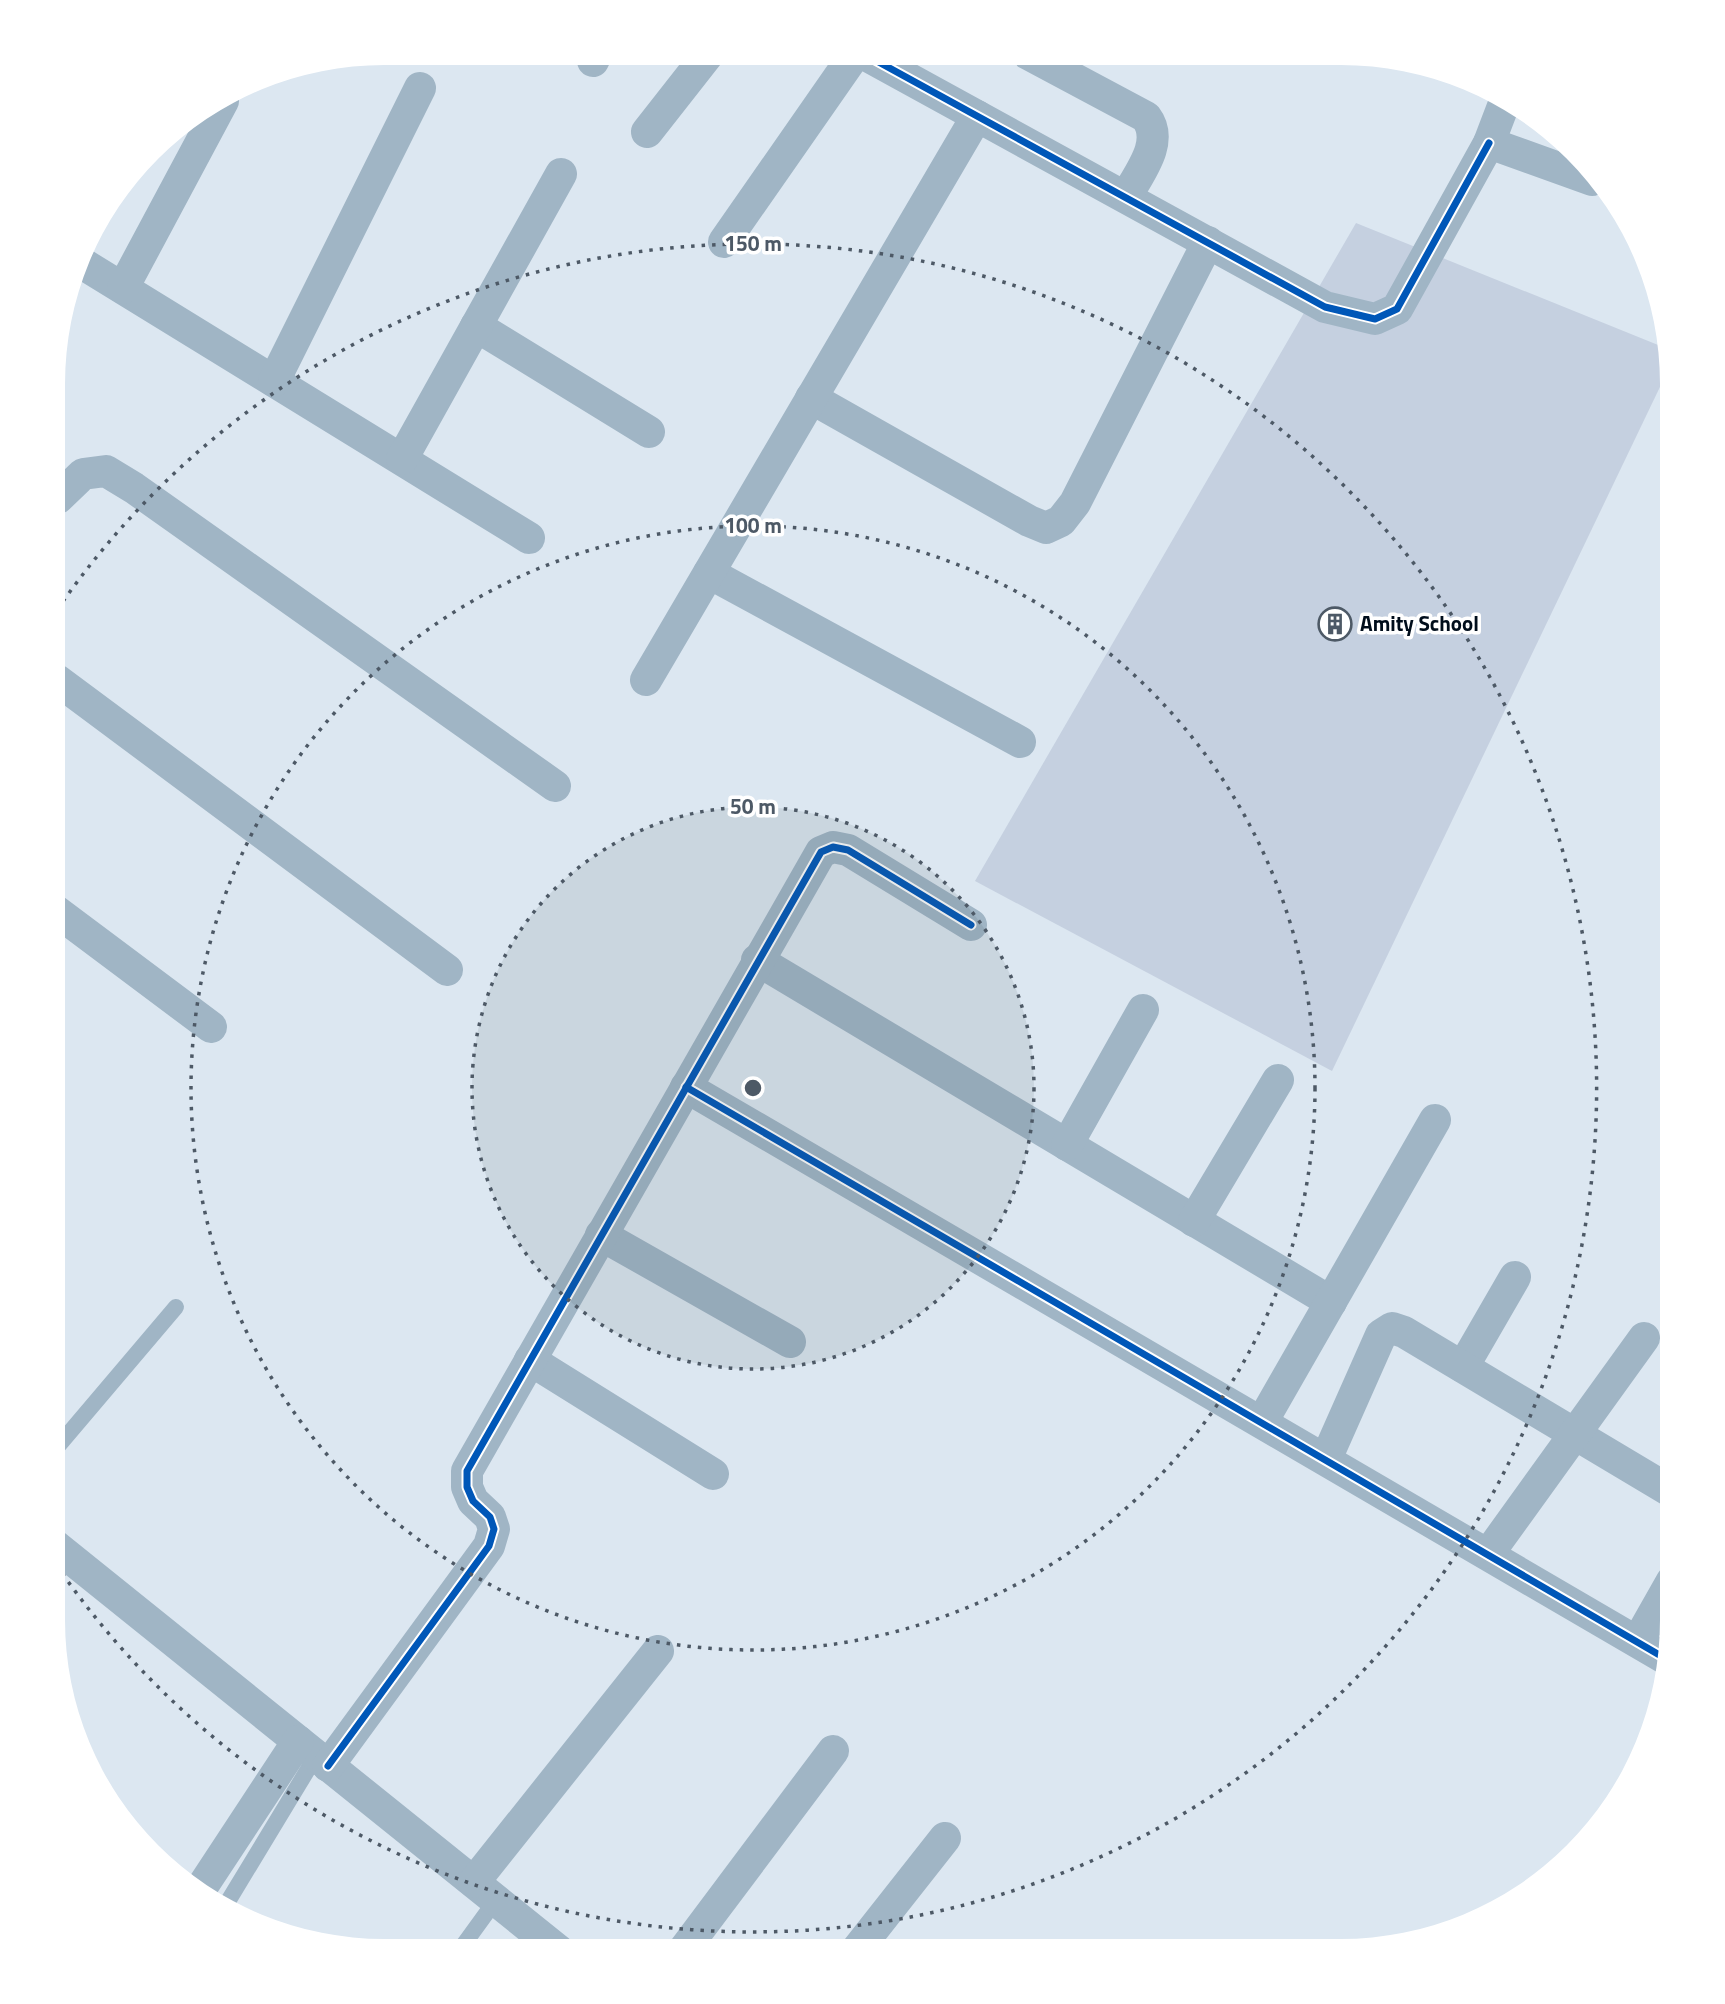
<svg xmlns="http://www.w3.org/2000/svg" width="1725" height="2004" font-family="'Titillium Web',sans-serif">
  <rect width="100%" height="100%" fill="#dce7f1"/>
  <path fill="#c5d0e0" d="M 1356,223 L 1668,349 L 1670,366 L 1332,1071 L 975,881 Z"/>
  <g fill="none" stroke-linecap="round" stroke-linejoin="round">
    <g stroke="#a0b5c5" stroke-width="16">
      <path d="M 53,1452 L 176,1307"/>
      <path d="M 224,1908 L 316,1756"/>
      <path d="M 459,1951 L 496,1900"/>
    </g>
    <g stroke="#a0b5c5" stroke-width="32">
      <path d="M 864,54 L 1325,307 L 1375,319 L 1397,309 L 1489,143"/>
      <path d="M 1028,54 L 1146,117 C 1165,142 1139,173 1126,197"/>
      <path d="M 593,61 L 597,53"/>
      <path d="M 1505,101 L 1489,143 L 1592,180"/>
      <path d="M 647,132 L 709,53"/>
      <path d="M 724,242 L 855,54"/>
      <path d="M 80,262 L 529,538"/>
      <path d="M 123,288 L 223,101"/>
      <path d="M 476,326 L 649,432"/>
      <path d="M 274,381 L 420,88"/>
      <path d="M 811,398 L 1029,521 L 1046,528 L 1061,521 L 1075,503 L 1208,242"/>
      <path d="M 402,459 L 561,174"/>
      <path d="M 58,498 L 83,474 L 106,471 L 134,488 L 555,786"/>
      <path d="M 709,573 L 1020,742"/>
      <path d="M 57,680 L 447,970"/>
      <path d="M 646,680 L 977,116"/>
      <path d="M 56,911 L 211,1027"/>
      <path d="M 757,960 L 1331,1302"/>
      <path d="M 686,1087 L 1668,1660"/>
      <path d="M 1067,1145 L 1143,1010"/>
      <path d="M 1194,1221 L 1278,1080"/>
      <path d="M 601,1235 L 790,1342"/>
      <path d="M 530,1360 L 713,1474"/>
      <path d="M 1463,1367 L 1515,1277"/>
      <path d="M 1262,1422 L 1435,1120"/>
      <path d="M 1326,1459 L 1381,1335 L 1392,1328 L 1404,1332 L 1672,1492"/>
      <path d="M 53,1544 L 559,1951"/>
      <path d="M 1489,1553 L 1644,1338"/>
      <path d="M 1638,1641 L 1672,1581"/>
      <path d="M 328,1766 L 489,1546 L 494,1529 L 490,1517 L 473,1501 L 467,1487 L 467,1471 L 821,852 L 833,847 L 848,850 L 971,925"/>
      <path d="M 474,1882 L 658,1651"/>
      <path d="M 198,1893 L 298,1741"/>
      <path d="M 683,1951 L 833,1751"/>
      <path d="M 856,1951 L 945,1838"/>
    </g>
    <defs>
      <g id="cycleway">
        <path d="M 864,54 L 1325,307 L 1375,319 L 1397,309 L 1489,143"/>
        <path d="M 686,1087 L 1668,1660"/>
        <path d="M 328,1766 L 489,1546 L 494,1529 L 490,1517 L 473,1501 L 467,1487 L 467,1471 L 821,852 L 833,847 L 848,850 L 971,925"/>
      </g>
    </defs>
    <use href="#cycleway" stroke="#fff" stroke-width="11"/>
    <use href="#cycleway" stroke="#0057b8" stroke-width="7"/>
  </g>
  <circle cx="753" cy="1088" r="281" fill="#4d5966" fill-opacity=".12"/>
  <g fill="none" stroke="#4d5966" stroke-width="3.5" stroke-dasharray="3.5 7">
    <circle cx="753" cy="1088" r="281"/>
    <circle cx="753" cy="1088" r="562"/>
    <path d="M57 610A844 844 0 1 1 53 1560"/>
  </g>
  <defs>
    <symbol id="building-ring" viewBox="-11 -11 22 22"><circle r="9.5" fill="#fff" stroke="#4d5966" stroke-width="1.5"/><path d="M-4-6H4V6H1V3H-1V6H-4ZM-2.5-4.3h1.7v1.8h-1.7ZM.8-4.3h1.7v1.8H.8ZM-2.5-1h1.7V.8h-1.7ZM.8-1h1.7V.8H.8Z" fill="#4d5966"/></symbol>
  </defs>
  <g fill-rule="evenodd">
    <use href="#building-ring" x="1316" y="605" width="38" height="38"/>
  </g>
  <g text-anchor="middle" stroke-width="7" stroke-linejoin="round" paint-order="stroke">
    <g font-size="21" font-weight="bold" fill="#000d1b" stroke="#fff" text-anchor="start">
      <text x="1360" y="631">Amity School</text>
    </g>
  </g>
  <path d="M0 0H1725V2004H0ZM384 65H1341A319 319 0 0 1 1660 384V1620A319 319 0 0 1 1341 1939H384A319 319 0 0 1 65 1620V384A319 319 0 0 1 384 65Z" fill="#fff" fill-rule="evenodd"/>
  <circle cx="753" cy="1088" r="10" fill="#4d5966" stroke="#fff" stroke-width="3.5"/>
  <g font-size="21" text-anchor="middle" font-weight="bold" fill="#4d5966" stroke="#fff" stroke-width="7" stroke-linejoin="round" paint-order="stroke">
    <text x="753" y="251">150 m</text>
    <text x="753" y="533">100 m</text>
    <text x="753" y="814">50 m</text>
  </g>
</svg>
